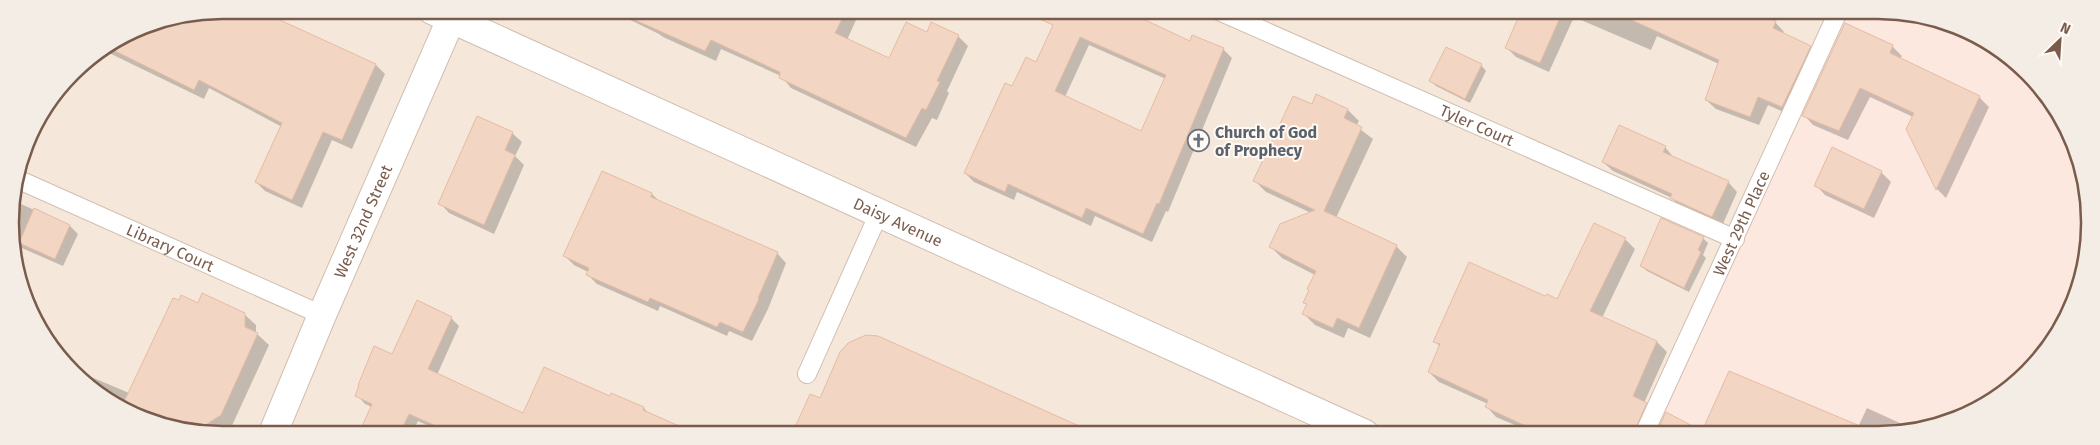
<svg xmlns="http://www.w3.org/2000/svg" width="2100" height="445" font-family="'Fira Sans',sans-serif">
  <rect width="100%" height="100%" fill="#fdf6ec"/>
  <path fill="#f5e8da" d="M 223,10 L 1838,12 L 1644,434 L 195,433 L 128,413 L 63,362 L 21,291 L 10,209 L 26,141 L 72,72 L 141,26 Z"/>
  <path fill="#fde8e0" d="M 1838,12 L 1905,12 L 1983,38 L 2046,93 L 2083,167 L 2088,250 L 2068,316 L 2028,373 L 1959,419 L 1892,435 L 1644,434 Z"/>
  <g fill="#0003" fill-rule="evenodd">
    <path d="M 222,10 L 266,15 L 376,65 L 385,74 L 352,149 L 332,140 L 302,208 L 265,191 L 256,182 L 282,127 L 209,88 L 204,99 L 105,51 L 141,26 Z"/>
    <path d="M 610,10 L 860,11 L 847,40 L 889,60 L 927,34 L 958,36 L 968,46 L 947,91 L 949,93 L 937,120 L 932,118 L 916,147 L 791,88 L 781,76 L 721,49 L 716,61 L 663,37 L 659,34 Z"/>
    <path d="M 1061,11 L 1126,11 L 1190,42 L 1223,49 L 1232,58 L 1168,212 L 1166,211 L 1152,242 L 1095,216 L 1091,226 L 1017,192 L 1014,200 L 974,182 L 965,173 L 1013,88 L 1036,63 ZM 1089,45 L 1166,79 L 1142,133 L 1065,97 Z"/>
    <path d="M 1501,11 L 1750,12 L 1775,22 L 1784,32 L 1783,34 L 1810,47 L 1820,56 L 1792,116 L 1768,105 L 1759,125 L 1716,109 L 1706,100 L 1719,64 L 1657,36 L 1651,50 L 1574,17 L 1549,72 L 1516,57 L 1506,47 L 1519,19 Z"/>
    <path d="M 1892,46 L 1902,56 L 1900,59 L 1980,98 L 1989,107 L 1946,198 L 1937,189 L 1908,129 L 1913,117 L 1870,97 L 1848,140 L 1813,125 L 1804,115 Z"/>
    <path d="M 1481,65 L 1486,71 L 1470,103 L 1436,86 L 1431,81 Z"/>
    <path d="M 1317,96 L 1348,110 L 1359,121 L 1356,126 L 1373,139 L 1336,218 L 1396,246 L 1407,257 L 1370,338 L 1348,328 L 1344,338 L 1315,325 L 1304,314 L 1308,305 L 1305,302 L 1315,275 L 1282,258 L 1271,247 L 1311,213 L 1266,192 L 1255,181 L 1313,105 Z"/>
    <path d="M 512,133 L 522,142 L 515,156 L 524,165 L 494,234 L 449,213 L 440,203 Z"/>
    <path d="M 1665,147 L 1674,158 L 1728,182 L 1737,192 L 1722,226 L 1681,208 L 1672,198 L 1613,171 L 1603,162 Z"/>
    <path d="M 1881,172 L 1891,182 L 1874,218 L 1825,195 L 1816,185 Z"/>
    <path d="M 652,194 L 660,202 L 777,253 L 786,263 L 768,309 L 752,341 L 729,331 L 727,336 L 660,306 L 658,311 L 597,284 L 587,274 L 588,272 L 574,265 L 565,256 Z"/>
    <path d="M 12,200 L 70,226 L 78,234 L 63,266 L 15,245 L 10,209 Z"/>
    <path d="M 1703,238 L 1708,243 L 1703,255 L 1706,258 L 1689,292 L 1647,271 L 1641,266 Z"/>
    <path d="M 1625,239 L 1635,249 L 1602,318 L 1657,342 L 1667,352 L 1644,403 L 1656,414 L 1646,434 L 1536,434 L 1496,417 L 1487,407 L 1488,404 L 1439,382 L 1429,372 L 1440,347 L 1435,341 L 1546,298 L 1558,300 Z"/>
    <path d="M 199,305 L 244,314 L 256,325 L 256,333 L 269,345 L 230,430 L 218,425 L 214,433 L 195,433 L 128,413 L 61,360 L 75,366 L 82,373 L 129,393 Z"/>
    <path d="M 451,318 L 459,326 L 437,375 L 523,415 L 610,398 L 644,408 L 649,414 L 694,434 L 444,433 L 418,421 L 412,433 L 360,433 L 372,407 L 365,404 L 357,395 L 393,356 Z"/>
    <path d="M 1867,408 L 1913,429 L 1892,435 L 1715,434 L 1706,425 L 1858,427 Z"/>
  </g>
  <g fill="#f3d5c3" stroke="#e6bba3" fill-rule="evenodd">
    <path d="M 222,10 L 258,10 L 376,64 L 342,140 L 323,132 L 292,200 L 255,182 L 282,123 L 199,80 L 194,90 L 109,48 L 141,26 Z"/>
    <path d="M 612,10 L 846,11 L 835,33 L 889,58 L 906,22 L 927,32 L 931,22 L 959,35 L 937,81 L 940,82 L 926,110 L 922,108 L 906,138 L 779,78 L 780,72 L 711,40 L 705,51 Z"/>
    <path d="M 1022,11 L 1126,11 L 1190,41 L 1192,35 L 1224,48 L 1159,204 L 1157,203 L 1143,234 L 1086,208 L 1082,218 L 1008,184 L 1005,192 L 964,173 L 1005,83 L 1012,86 L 1026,57 L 1036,62 L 1053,25 ZM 1080,37 L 1166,75 L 1141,131 L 1055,91 Z"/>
    <path d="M 1521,11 L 1563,11 L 1540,63 L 1505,48 Z"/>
    <path d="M 1612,11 L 1753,12 L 1776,21 L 1773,28 L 1811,46 L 1782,107 L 1758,97 L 1750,117 L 1705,100 L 1719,60 Z"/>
    <path d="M 1845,23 L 1893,45 L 1890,53 L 1980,96 L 1936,190 L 1906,129 L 1914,113 L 1860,88 L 1839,131 L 1802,116 Z"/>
    <path d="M 1446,47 L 1482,64 L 1465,99 L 1429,81 Z"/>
    <path d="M 1316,94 L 1348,109 L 1344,118 L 1362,127 L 1324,211 L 1397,245 L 1359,328 L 1337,318 L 1333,328 L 1302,314 L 1307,304 L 1303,303 L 1309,290 L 1307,289 L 1316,271 L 1269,247 L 1280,224 L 1315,210 L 1253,181 L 1293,96 L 1312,104 Z"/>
    <path d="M 477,116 L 513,132 L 505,150 L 515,155 L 484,225 L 438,204 Z"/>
    <path d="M 1619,125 L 1666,146 L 1663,152 L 1729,181 L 1712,217 L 1670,198 L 1672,194 L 1602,162 Z"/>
    <path d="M 1832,147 L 1882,171 L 1864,209 L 1814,186 Z"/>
    <path d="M 602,171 L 652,193 L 651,197 L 778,252 L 758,298 L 759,299 L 743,332 L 720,322 L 717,327 L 650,298 L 648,302 L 586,275 L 589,268 L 563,256 Z"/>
    <path d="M 34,208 L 70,225 L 55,259 L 19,243 Z"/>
    <path d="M 1661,218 L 1704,237 L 1698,250 L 1701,252 L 1684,288 L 1640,266 Z"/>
    <path d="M 1594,223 L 1626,238 L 1590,311 L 1657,341 L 1633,396 L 1647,403 L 1633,434 L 1543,434 L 1485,407 L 1488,400 L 1428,372 L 1440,344 L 1433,342 L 1469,262 L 1545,296 L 1547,294 L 1557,299 Z"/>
    <path d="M 202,293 L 245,313 L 245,327 L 258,333 L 221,415 L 193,433 L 128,413 L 121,408 L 173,298 L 179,300 L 181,295 L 198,303 Z"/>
    <path d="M 417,300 L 452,317 L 428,369 L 523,413 L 544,367 L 610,396 L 611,393 L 644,407 L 643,410 L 697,434 L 452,433 L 409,414 L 400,433 L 359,433 L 372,404 L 355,396 L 359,385 L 358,385 L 374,346 L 392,354 Z"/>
    <path d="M 866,335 L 878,336 L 1097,434 L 792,434 L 810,394 L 820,398 L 840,352 L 848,343 Z"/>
    <path d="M 1729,371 L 1879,434 L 1879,435 L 1656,434 L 1666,412 L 1702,431 Z"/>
  </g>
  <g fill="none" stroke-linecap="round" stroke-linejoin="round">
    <defs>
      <g id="lane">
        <path id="s1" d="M 1219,11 L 1735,239"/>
        <path id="s2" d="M 17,179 L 322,315"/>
        <path d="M 807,374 L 879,213"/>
        <path id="s3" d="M 1644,434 L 1838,12"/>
      </g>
      <g id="street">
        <path id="s4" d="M 432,10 L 1365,434"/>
        <path id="s5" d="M 273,433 L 322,315 L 455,10"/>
      </g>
    </defs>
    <use href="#lane" stroke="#d1beb0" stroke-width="20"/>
    <use href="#street" stroke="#d1beb0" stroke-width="30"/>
    <use href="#lane" stroke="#fff" stroke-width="18"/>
    <use href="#street" stroke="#fff" stroke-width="28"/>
  </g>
  <defs>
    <symbol id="church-ring" viewBox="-11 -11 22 22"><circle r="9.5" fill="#fffaf3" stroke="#6b7280" stroke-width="1.5"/><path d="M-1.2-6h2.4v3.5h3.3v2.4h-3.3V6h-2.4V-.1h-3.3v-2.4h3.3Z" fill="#6b7280"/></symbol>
  </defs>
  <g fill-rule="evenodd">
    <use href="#church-ring" x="1186" y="128" width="25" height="25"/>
  </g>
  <g text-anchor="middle" stroke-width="4" stroke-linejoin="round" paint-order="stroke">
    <g font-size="16" fill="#7a5c4d" stroke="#fffaf3">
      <text dy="6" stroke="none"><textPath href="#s1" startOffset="282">Tyler Court</textPath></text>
      <text dy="6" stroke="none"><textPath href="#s5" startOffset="230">West 32nd Street</textPath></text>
      <text dy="6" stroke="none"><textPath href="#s4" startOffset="512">Daisy Avenue</textPath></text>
      <text dy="6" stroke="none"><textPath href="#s3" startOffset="232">West 29th Place</textPath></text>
      <text dy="6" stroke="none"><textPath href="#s2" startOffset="168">Library Court</textPath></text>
    </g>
    <g font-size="16" font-weight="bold" fill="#5b616d" stroke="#fffaf3" text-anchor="start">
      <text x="1215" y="138">Church of God<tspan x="1215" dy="18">of Prophecy</tspan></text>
    </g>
  </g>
  <path d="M0 0H2100V445H0ZM222 19H1878A203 203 0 0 1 2081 222V223A203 203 0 0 1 1878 426H222A203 203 0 0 1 19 223V222A203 203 0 0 1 222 19Z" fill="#f4ede6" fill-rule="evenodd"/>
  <path fill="none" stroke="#7a5c4d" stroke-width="2.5" d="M222 19H1878A203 203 0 0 1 2081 222V223A203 203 0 0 1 1878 426H222A203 203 0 0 1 19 223V222A203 203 0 0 1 222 19Z"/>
  <g transform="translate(2060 40) rotate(25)" stroke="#fffaf3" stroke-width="4" paint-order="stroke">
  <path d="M0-4L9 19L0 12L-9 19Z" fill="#7a5c4d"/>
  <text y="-8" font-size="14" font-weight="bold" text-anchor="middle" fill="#7a5c4d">N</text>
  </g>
</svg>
